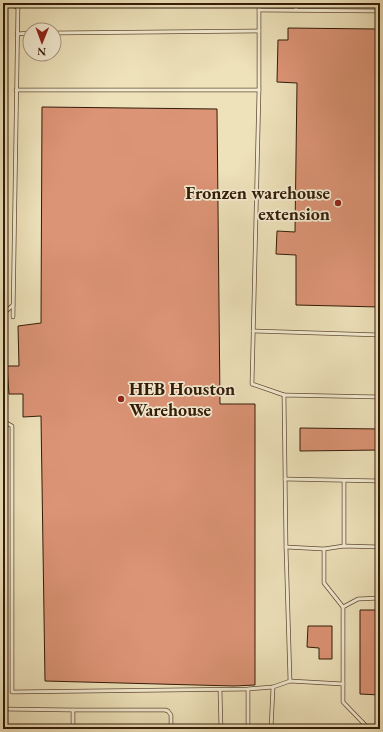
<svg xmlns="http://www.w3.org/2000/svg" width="383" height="732" font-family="'EB Garamond',serif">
  <rect width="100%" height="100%" fill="#eee2bb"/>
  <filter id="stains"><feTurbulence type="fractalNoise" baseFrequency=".005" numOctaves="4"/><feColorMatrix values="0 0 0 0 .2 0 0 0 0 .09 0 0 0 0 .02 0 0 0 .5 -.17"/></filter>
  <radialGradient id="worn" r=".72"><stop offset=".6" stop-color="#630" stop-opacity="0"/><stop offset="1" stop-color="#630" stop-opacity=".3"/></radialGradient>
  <g fill="#dc9476" stroke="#331b08">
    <path d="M 288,28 L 376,29 L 376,45 L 380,45 L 380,307 L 296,305 L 296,255 L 276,254 L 277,231 L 295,232 L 297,83 L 277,82 L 278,40 L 288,40 Z"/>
    <path d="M 42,107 L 217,109 L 220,404 L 255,404 L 255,685 L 234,686 L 45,681 L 41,416 L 23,417 L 23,394 L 9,394 L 7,366 L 19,366 L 18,326 L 41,323 Z"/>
    <path d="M 300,428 L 380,429 L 380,450 L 300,451 Z"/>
    <path d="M 360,610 L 380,610 L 380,695 L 360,694 Z"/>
    <path d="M 308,626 L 332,626 L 332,659 L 319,659 L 319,648 L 307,647 Z"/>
  </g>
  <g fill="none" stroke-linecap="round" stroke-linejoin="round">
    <defs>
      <g id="service">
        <path d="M 10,3 L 18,8"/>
        <path d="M 259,3 L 259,90 L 252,384 L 284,395"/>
        <path d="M 296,3 L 296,10"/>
        <path d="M 259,10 L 380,11"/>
        <path d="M 54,33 L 259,31"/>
        <path d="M 17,34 L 30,33"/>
        <path d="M 16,90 L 259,90"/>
        <path d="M 3,314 L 13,305"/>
        <path d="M 13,317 L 18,3"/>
        <path d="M 253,331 L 380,335"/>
        <path d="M 3,421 L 12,426 L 12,692 L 248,689 L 273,687 L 290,681 L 343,684"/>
        <path d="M 285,479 L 380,481"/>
        <path d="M 344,546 L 344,481"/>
        <path d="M 286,547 L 324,549 L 344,546 L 380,547"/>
        <path d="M 324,549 L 324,583 L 343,607 L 343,702 L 369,729"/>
        <path d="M 343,607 L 358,599 L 380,598"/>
        <path d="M 290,681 L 286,547 L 284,395 L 380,397"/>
        <path d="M 248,689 L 248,729"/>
        <path d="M 220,690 L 221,729"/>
        <path d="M 3,709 L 73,710"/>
        <path d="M 73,729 L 73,710 L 165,710 L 168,711 L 171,715 L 171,729"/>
        <path d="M 271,729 L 273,687"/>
      </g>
    </defs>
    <use href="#service" stroke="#624d35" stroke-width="4.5"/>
    <use href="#service" stroke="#f4ecd3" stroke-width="3"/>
  </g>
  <g fill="#8f2418" stroke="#f4ecd3" stroke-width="1.5">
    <circle cx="338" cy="203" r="4"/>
    <circle cx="121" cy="399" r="4"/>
  </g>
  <g text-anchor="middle" stroke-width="3.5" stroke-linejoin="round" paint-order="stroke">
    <g font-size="18" font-weight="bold" fill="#331b08" stroke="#f4ecd3" text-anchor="end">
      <text x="330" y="199">Fronzen warehouse<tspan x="330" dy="21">extension</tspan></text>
      <text x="129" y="395" text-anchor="start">HEB Houston<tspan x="129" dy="21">Warehouse</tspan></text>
    </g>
  </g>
  <rect width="383" height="732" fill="none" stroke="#eee2bb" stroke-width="16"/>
  <rect x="4" y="4" width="375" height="724" fill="none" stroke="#331b08" stroke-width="2"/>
  <rect x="8" y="8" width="367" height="716" fill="none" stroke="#331b08"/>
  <g transform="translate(42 42) rotate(181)"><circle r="19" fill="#f4ecd3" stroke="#a79882"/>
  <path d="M0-3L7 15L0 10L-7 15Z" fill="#8f2418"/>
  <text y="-6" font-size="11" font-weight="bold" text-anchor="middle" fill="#331b08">N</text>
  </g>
  <rect width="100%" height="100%" filter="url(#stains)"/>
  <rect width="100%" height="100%" fill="url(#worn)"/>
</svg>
